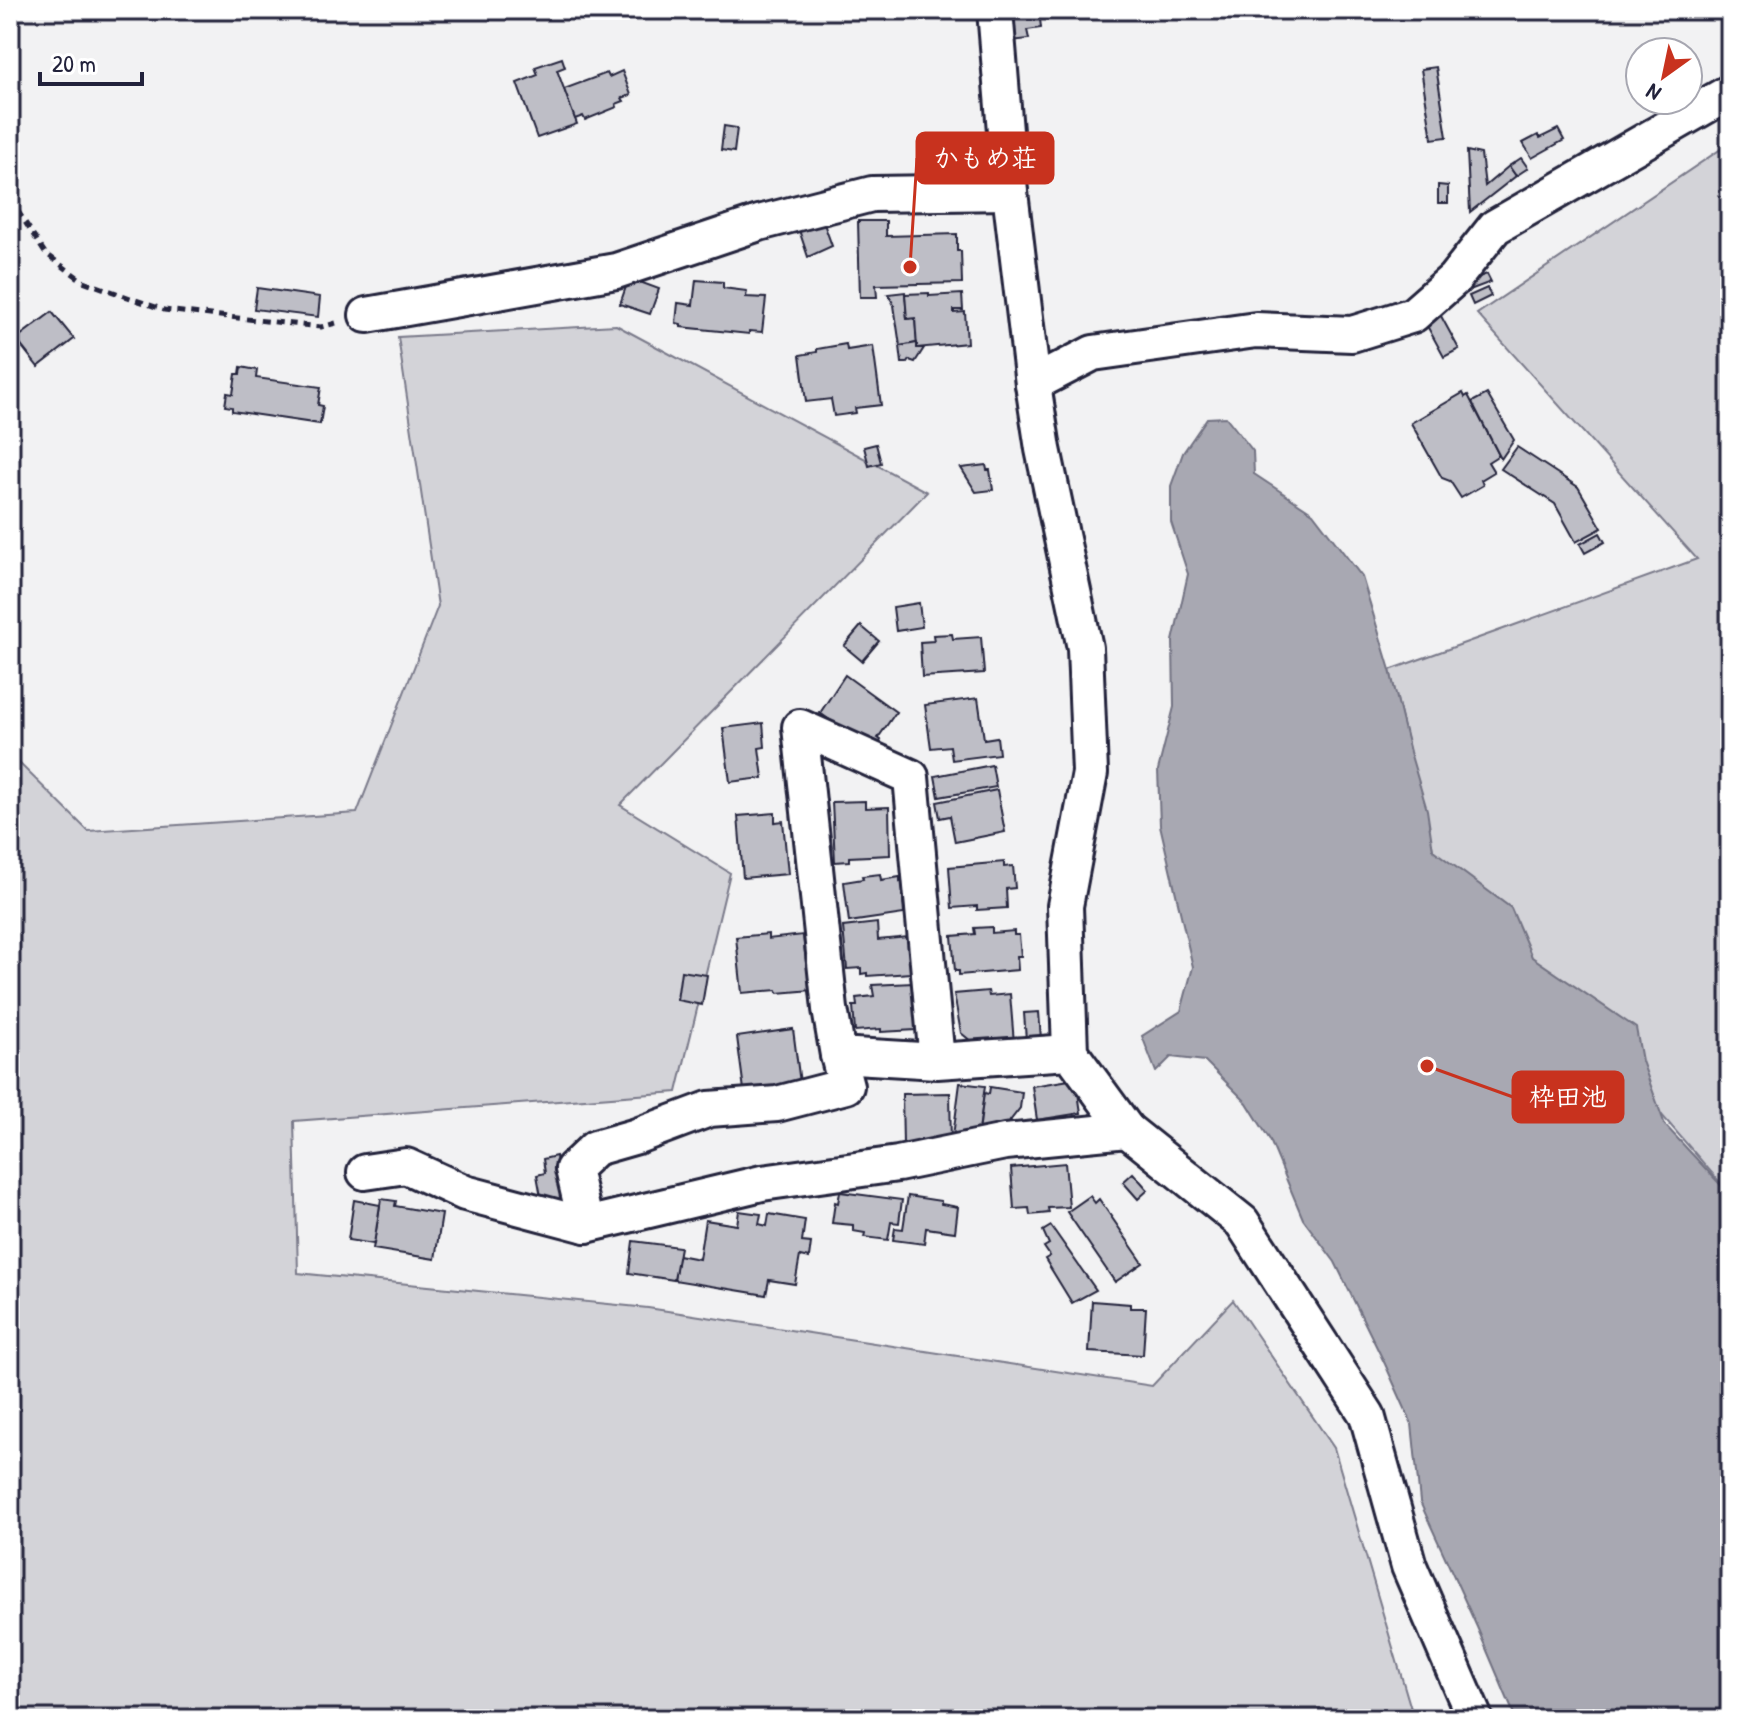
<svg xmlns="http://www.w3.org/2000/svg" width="1740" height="1729" font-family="'Patrick Hand','Klee One',sans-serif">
  <rect width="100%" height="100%" fill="#f2f2f3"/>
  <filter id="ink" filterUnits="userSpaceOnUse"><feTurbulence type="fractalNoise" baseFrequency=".0125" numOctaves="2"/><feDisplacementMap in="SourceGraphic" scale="16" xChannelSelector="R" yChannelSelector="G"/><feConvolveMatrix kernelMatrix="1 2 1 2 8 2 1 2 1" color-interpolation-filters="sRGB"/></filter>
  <g filter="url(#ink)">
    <g fill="#d3d3d8" stroke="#7a7a8a" stroke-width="2">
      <path d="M 1730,143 L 1730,1194 L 1433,850 L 1390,670 L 1697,559 L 1477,314 Z"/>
      <path d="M 616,325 L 927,492 L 620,805 L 730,873 L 677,1092 L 294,1121 L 298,1273 L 648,1308 L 1152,1386 L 1233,1300 L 1334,1448 L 1414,1719 L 10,1719 L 10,754 L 88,831 L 357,813 L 438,606 L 398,337 Z"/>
    </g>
    <path fill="#a8a8b2" stroke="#727282" stroke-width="2" d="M 1226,417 L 1253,451 L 1254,474 L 1313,513 L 1362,577 L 1390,670 L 1410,752 L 1427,810 L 1433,850 L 1511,908 L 1532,957 L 1636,1028 L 1642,1061 L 1665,1125 L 1730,1195 L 1730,1719 L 1516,1719 L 1477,1627 L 1420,1502 L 1412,1424 L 1385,1364 L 1335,1262 L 1303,1219 L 1270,1140 L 1247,1103 L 1205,1061 L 1171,1057 L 1156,1072 L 1142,1036 L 1181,1011 L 1193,967 L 1160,825 L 1158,770 L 1174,707 L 1173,641 L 1188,574 L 1171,522 L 1171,486 L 1183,453 L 1207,418 Z"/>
    <g fill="#bebec6" stroke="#22223b" stroke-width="2">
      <path d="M 980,10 L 1039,10 L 1041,28 L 1027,30 L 1029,39 L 983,44 Z"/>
      <path d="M 562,58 L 565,67 L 557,70 L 577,124 L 537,138 L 517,83 L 538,75 L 535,67 Z"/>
      <path d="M 1436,67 L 1447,137 L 1432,139 L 1421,69 Z"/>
      <path d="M 622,71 L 631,95 L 622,98 L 624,101 L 616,104 L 617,107 L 585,120 L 583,116 L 575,119 L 564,89 L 607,73 L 609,77 Z"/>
      <path d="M 724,126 L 737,128 L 734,152 L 721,150 Z"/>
      <path d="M 1558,129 L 1564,140 L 1532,158 L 1523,143 L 1538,135 L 1540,138 Z"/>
      <path d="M 1467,151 L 1481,154 L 1485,186 L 1509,166 L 1516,176 L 1470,212 Z"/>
      <path d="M 1521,158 L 1528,168 L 1516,176 L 1509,166 Z"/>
      <path d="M 1438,185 L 1448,186 L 1448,203 L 1438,203 Z"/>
      <path d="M 823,221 L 832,246 L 808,257 L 799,230 Z"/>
      <path d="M 858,221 L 886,221 L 886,236 L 957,234 L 957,251 L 961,251 L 962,283 L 876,285 L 877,297 L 860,297 Z"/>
      <path d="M 1487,274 L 1491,282 L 1467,291 L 1463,283 Z"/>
      <path d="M 629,278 L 659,289 L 650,314 L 620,304 Z"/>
      <path d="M 696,280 L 723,282 L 723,288 L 747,291 L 746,297 L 766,298 L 762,332 L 749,331 L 749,334 L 681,327 L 681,324 L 676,323 L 678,303 L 693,305 Z"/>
      <path d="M 257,288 L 320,297 L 318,317 L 254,309 Z"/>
      <path d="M 1487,288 L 1491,296 L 1473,305 L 1469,296 Z"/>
      <path d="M 905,292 L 907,319 L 915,318 L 917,343 L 900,346 L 894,305 L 888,294 Z"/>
      <path d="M 929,293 L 929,296 L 962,294 L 963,310 L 954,310 L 954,313 L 965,312 L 967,343 L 917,348 L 915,318 L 907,319 L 905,294 Z"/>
      <path d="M 1435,305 L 1459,349 L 1444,357 L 1420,313 Z"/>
      <path d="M 52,312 L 74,339 L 38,367 L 16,339 Z"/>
      <path d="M 917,343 L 917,348 L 924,348 L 915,362 L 909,360 L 907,363 L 902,363 L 900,346 Z"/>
      <path d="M 846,344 L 847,350 L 873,346 L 881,405 L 855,408 L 856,413 L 834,416 L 831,399 L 806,402 L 800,355 L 817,352 L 817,349 Z"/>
      <path d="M 241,367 L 257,370 L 256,378 L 321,387 L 318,405 L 323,406 L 320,424 L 232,411 L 232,407 L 225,406 L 227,393 L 233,394 L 236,374 L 240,374 Z"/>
      <path d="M 1463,393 L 1465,397 L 1468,395 L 1499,455 L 1488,462 L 1494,472 L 1481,480 L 1483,485 L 1461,498 L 1450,481 L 1442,478 L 1411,423 Z"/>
      <path d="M 1487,394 L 1514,440 L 1501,459 L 1472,402 Z"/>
      <path d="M 876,444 L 881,463 L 869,466 L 864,447 Z"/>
      <path d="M 1517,447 L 1578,487 L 1602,528 L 1576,542 L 1555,504 L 1501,469 Z"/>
      <path d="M 986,465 L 987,470 L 990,470 L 993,490 L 976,492 L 961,468 Z"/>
      <path d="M 1600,533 L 1605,542 L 1585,553 L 1580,544 Z"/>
      <path d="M 919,603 L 922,627 L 896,631 L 893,607 Z"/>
      <path d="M 861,626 L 879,641 L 862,661 L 844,646 Z"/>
      <path d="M 952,634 L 953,639 L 981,637 L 984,673 L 922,677 L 920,642 L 934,641 L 933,635 Z"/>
      <path d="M 845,675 L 896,712 L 878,738 L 881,740 L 874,751 L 820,713 Z"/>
      <path d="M 978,698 L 984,739 L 997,737 L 999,754 L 952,760 L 950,746 L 931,748 L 925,705 Z"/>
      <path d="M 763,723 L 765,747 L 759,748 L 763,778 L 730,782 L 723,728 Z"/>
      <path d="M 992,765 L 996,787 L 939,797 L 935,776 Z"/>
      <path d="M 997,790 L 1005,832 L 955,842 L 950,816 L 940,818 L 937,802 Z"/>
      <path d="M 865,801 L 865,808 L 889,807 L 890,855 L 849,857 L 849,861 L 835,862 L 832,802 Z"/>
      <path d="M 775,813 L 775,822 L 783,821 L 788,874 L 743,878 L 738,816 Z"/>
      <path d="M 1004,862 L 1004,867 L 1013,866 L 1015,888 L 1006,889 L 1007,908 L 977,910 L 977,906 L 952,908 L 949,867 Z"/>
      <path d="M 880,874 L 881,880 L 900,877 L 900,882 L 903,881 L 905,899 L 903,900 L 904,914 L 849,922 L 844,882 L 863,879 L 862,876 Z"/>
      <path d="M 877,923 L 878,940 L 908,937 L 911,973 L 867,976 L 867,973 L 861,974 L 861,968 L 847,969 L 843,927 Z"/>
      <path d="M 992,927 L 992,933 L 1014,931 L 1014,935 L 1019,935 L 1021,956 L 1017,956 L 1018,970 L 959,975 L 959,971 L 955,971 L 952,936 L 975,934 L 974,928 Z"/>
      <path d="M 768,934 L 768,939 L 803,935 L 806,963 L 810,963 L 812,990 L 778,993 L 777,990 L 742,993 L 736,937 Z"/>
      <path d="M 681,971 L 707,975 L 702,1005 L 677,1000 Z"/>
      <path d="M 913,983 L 916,1030 L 881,1032 L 881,1029 L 855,1031 L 853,1006 L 857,1006 L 856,998 L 874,996 L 872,985 Z"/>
      <path d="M 988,991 L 989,996 L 1010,994 L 1014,1043 L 979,1043 L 971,1041 L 961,1033 L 954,994 Z"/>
      <path d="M 1039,1012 L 1041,1039 L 1026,1040 L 1024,1013 Z"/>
      <path d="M 793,1029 L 800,1083 L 744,1090 L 737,1037 Z"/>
      <path d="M 1076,1079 L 1081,1113 L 1037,1120 L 1032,1086 Z"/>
      <path d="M 960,1083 L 985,1086 L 978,1139 L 953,1136 Z"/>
      <path d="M 990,1087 L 1022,1092 L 1020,1108 L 1010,1121 L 1006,1137 L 979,1133 L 984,1093 L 989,1094 Z"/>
      <path d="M 950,1093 L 951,1144 L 903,1145 L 902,1094 Z"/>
      <path d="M 556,1156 L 558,1171 L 571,1197 L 542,1202 L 537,1175 L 545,1173 L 543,1159 Z"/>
      <path d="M 1065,1163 L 1069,1207 L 1048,1208 L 1049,1213 L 1030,1215 L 1029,1208 L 1014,1209 L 1011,1168 Z"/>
      <path d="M 1133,1173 L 1148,1190 L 1138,1199 L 1123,1182 Z"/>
      <path d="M 840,1192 L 902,1200 L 899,1223 L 891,1222 L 888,1240 L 864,1237 L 865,1233 L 853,1231 L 853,1225 L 832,1223 L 835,1202 L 838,1203 Z"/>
      <path d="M 908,1196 L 941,1201 L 941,1204 L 958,1207 L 955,1232 L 926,1228 L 924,1244 L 893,1240 L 895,1228 L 903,1229 Z"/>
      <path d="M 1090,1196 L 1095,1203 L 1099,1199 L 1143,1263 L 1115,1282 L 1067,1212 Z"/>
      <path d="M 381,1199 L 396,1201 L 395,1206 L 442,1214 L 435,1259 L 373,1249 Z"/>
      <path d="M 354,1200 L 380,1205 L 374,1244 L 348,1240 Z"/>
      <path d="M 739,1211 L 761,1214 L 759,1224 L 767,1226 L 769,1214 L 805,1220 L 802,1242 L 811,1243 L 809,1258 L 800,1256 L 795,1284 L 769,1280 L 766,1295 L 674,1280 L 678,1255 L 699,1259 L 705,1220 L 737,1225 Z"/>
      <path d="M 1051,1226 L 1096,1290 L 1072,1303 L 1045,1259 L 1050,1256 L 1044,1247 L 1049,1244 L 1043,1231 Z"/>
      <path d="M 633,1241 L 680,1247 L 674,1280 L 629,1273 Z"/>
      <path d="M 1092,1301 L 1130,1304 L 1130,1308 L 1146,1308 L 1143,1355 L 1089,1352 Z"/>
    </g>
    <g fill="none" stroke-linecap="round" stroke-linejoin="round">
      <defs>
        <g id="minor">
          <path d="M 995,10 L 1010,192 L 1033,384 L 1043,449 L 1085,648 L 1090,773 L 1065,906 L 1070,1052 L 1127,1130 L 1242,1222 L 1367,1415 L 1409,1566 L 1475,1719"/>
          <path d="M 367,315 L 616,271 L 759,223 L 872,194 L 1010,192"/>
          <path d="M 1033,384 L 1093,353 L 1256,330 L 1352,334 L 1413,315 L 1454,279 L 1495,227 L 1730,92"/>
          <path d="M 937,1061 L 911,777 L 800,727 L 830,1009 L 838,1055 L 937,1061 L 1070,1052"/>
          <path d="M 365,1172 L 406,1166 L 465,1193 L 586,1225 L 762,1183 L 898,1164 L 1005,1142 L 1127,1130"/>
          <path d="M 586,1225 L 573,1169 L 595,1148 L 637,1136 L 709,1109 L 777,1104 L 846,1086 L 838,1055"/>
        </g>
      </defs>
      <use href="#minor" stroke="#22223b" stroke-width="40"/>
      <path stroke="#22223b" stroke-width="5" stroke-dasharray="8 6" stroke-linecap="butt" d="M 10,199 L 45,253 L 83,281 L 164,310 L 321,327 L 336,323"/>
      <use href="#minor" stroke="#fff" stroke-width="34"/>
    </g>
  </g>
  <path fill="none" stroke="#c8321e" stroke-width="3" d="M910 267L917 158M1427 1066L1513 1097"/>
  <g fill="#c8321e" stroke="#fff" stroke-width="3">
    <circle cx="910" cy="267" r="8"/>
    <circle cx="1427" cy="1066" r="8"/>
  </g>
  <g fill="#c8321e" stroke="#c8321e" stroke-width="3">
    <rect x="917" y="133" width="136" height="50" rx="8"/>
    <rect x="1513" y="1072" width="110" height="50" rx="8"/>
  </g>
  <g font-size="26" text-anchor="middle" font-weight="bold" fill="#fff">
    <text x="985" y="167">かもめ荘</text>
    <text x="1568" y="1106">枠田池</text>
  </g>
  <rect width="1740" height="1729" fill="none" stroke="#fff" stroke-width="40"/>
  <rect x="20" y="20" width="1700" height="1689" fill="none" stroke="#22223b" stroke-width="3" filter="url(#ink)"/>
  <g transform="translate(1664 76) rotate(213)"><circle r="38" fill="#ffffff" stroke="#a7a7b1" stroke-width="2"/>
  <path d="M0-6L14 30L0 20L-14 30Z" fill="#c8321e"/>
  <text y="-12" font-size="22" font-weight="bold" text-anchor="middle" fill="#22223b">N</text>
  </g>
  <path d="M40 72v12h102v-12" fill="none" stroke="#22223b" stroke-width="4"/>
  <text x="52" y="72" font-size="24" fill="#22223b" stroke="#ffffff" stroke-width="6" paint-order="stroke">20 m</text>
</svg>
